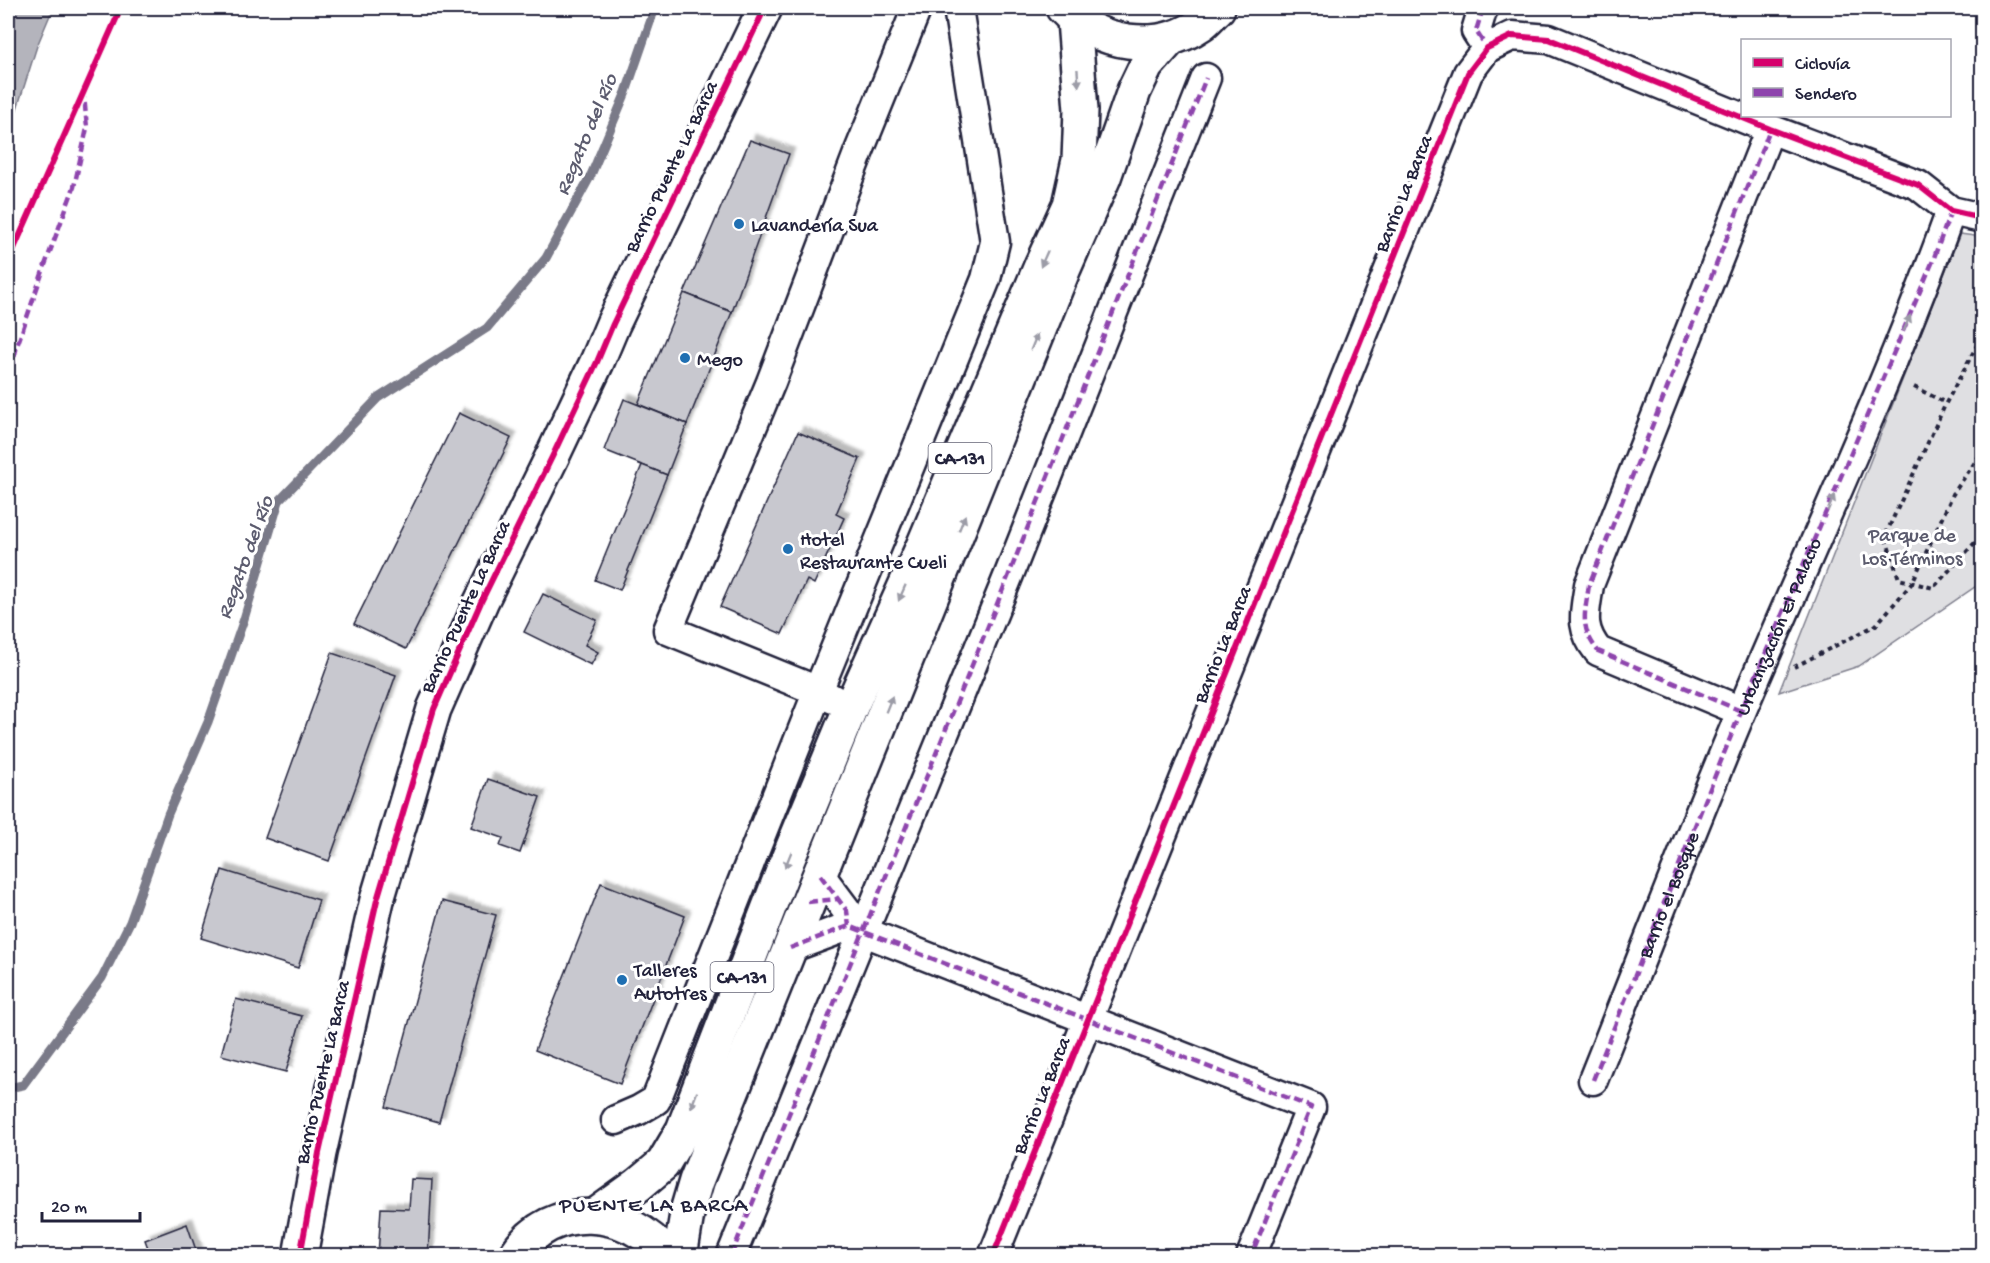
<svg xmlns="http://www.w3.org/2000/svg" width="1990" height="1263" font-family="'Gochi Hand',sans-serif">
  <defs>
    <filter id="shadow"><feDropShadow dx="5.5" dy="-5.5" stdDeviation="1.5" flood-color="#0004"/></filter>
  </defs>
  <rect width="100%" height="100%" fill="#fff"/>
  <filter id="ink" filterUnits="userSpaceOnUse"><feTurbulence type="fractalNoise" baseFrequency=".0167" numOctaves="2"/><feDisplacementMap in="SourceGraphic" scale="12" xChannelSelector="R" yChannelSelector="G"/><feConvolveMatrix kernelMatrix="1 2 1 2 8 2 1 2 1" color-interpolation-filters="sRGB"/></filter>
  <g filter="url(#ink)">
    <path fill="#dfdfe2" stroke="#80808e" stroke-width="1.5" d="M 1960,234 L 1982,237 L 1982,582 L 1859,666 L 1779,692 Z"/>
    <path fill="#b4b4bc" stroke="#7a7a88" stroke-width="1.5" d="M 8,8 L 53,8 L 37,46 L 8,137 Z"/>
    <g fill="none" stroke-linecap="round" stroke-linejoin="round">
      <path stroke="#7a7a88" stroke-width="9" d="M 8,1088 L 23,1085 L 102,978 L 130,922 L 168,814 L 208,722 L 244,619 L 279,501 L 378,398 L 487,328 L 546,258 L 591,175 L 626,92 L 655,8"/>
    </g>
    <g fill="#c8c8cf" stroke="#22223b" stroke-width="1.5" filter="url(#shadow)">
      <path d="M 750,140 L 789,154 L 732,312 L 684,293 Z"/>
      <path d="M 684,293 L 732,312 L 687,424 L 638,404 Z"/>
      <path d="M 624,399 L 687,424 L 667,475 L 604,450 Z"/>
      <path d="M 459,413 L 511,438 L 406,649 L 354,624 Z"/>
      <path d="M 798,432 L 860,459 L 836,514 L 844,518 L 814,584 L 807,580 L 782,634 L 720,607 Z"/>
      <path d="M 642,465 L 667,475 L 620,590 L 595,580 Z"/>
      <path d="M 543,594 L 597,620 L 585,645 L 598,652 L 591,665 L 524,632 Z"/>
      <path d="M 332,653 L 396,675 L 329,861 L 265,838 Z"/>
      <path d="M 488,779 L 540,797 L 520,853 L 500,846 L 503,838 L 471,827 Z"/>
      <path d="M 222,870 L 319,900 L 298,968 L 201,938 Z"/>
      <path d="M 601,883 L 685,916 L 620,1084 L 535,1050 Z"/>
      <path d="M 442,901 L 496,915 L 439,1122 L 386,1107 Z"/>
      <path d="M 236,999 L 302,1016 L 286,1072 L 221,1055 Z"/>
      <path d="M 411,1179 L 432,1180 L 428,1256 L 378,1256 L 381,1208 L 409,1209 Z"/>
      <path d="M 187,1224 L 198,1256 L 151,1256 L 145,1240 Z"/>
    </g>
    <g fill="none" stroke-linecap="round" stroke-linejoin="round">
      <defs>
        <g id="street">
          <path d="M 1483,8 L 1476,31 L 1487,48"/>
          <path d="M 833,699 L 818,691 L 668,630 L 771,382 L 859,151 L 917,8"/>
          <path d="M 1741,711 L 1598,651 C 1579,627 1585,613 1589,585 L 1770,129"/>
          <path d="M 820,875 L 847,911 L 849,926"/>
          <path d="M 790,948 L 849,926 L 1311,1107 L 1251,1256"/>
          <path d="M 1593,1080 C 1648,943 1701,804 1760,668 C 1825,517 1895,366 1951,211"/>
          <path d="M 616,1120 L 639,1110 L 656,1100 L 818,691 L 986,279 L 995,242 L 958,8"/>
          <path d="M 731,1256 L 1008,577 L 1206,78"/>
          <path d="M 993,1256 L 1468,73 L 1487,48 L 1512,36 L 1549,39 L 1770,129 L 1918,185 L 1951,211 L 1982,218"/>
        </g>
        <path id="secondary" d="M 300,1256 L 319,1153 L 377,900 L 434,709 L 481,602 L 553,455 L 597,362 L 613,324 L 765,8"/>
        <g id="primary">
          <path d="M 1063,8 C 1097,45 1158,54 1201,24 C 1207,20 1212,13 1218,8"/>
          <path d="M 595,1216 L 638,1185 L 663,1164 L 683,1130 L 783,871 L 850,709 L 924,544 L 1041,266 L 1069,205 L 1079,160 L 1081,110 L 1074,20"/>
          <path d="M 515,1256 C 551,1199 629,1207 667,1256"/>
          <path d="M 680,1256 L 688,1208 L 696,1181 L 1064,268 L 1104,177 L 1134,91 L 1146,66 L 1170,39"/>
        </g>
      </defs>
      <use href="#street" stroke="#22223b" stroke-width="33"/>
      <use href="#secondary" stroke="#22223b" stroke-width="38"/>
      <use href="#primary" stroke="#22223b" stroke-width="38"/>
      <g stroke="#22223b" stroke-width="4" stroke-dasharray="4.5 4.5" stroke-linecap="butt">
        <path d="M 1982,336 L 1946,403 L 1885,536 L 1899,579 L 1933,588 L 1982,535"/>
        <path d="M 1914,387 L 1946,403"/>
        <path d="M 1794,667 L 1876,625 L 1912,583 L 1953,494 L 1982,452"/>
      </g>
      <use href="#street" stroke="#fff" stroke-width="28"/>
      <use href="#secondary" stroke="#fff" stroke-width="33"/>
      <use href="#primary" stroke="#fff" stroke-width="33"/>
      <g stroke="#8e44ad" stroke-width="4.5" stroke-dasharray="9 4.5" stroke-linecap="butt">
        <path d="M 1483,8 L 1476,31 L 1487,48"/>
        <path d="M 8,383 L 17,346 L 45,265 L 74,187 L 87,128 L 84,95"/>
        <path d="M 1741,711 L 1598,651 C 1579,627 1585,613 1589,585 L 1770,129"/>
        <path d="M 820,875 L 847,911 L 849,926"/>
        <path d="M 808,902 L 837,899"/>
        <path d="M 790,948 L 849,926 L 1311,1107 L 1251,1256"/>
        <path id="s1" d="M 1593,1080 L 1741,711 L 1932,263 L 1951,211 L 1947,208"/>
        <path d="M 731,1256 L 1008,577 L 1206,78"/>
      </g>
      <defs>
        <g id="cycleway">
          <path d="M 8,262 L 121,8"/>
          <path d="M 300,1256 L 319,1153 L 377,900 L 434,709 L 481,602 L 553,455 L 597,362 L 613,324 L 765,8"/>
          <path d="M 993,1256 L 1468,73 L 1487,48 L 1512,36 L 1549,39 L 1770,129 L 1918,185 L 1951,211 L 1982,218"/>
        </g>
      </defs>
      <use href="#cycleway" stroke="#fff" stroke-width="10"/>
      <use href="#cycleway" stroke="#d6006c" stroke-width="6"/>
    </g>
    <defs><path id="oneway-solid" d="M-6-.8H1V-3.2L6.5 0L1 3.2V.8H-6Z" transform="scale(1.5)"/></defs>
    <g fill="#9c9ca7">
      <use href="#oneway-solid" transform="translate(1078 78) rotate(86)"/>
      <use href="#oneway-solid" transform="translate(1044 259) rotate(114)"/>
      <use href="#oneway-solid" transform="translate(1907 323) rotate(-67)"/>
      <use href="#oneway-solid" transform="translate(1034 342) rotate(-68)"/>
      <use href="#oneway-solid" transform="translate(1831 503) rotate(-67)"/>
      <use href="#oneway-solid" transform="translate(962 523) rotate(-68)"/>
      <use href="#oneway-solid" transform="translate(902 593) rotate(114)"/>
      <use href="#oneway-solid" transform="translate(889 704) rotate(-68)"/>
      <use href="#oneway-solid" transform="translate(788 860) rotate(112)"/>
      <use href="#oneway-solid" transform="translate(694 1100) rotate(111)"/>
    </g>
  </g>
  <g fill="#1f6fb2" stroke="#fff" stroke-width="2">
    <circle cx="739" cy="224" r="6"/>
    <circle cx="685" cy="358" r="6"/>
    <circle cx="788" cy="549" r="6"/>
    <circle cx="622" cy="980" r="6"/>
  </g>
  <g text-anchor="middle" stroke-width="6" stroke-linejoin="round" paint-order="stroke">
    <g fill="#fff" stroke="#646476" stroke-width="1.5">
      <rect x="928.5" y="443" width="63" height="30" rx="4.5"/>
      <rect x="710.5" y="962" width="63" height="30" rx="4.5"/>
    </g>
    <g font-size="18" font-weight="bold" fill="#22223b">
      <text x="960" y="464">CA-131</text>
      <text x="742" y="983">CA-131</text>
    </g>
    <g font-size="20" fill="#22223b" stroke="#fff">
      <text transform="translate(670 166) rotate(-64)" y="7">Barrio Puente La Barca</text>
      <text transform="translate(1402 193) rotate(-68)" y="7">Barrio La Barca</text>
      <text transform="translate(464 606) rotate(-65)" y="7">Barrio Puente La Barca</text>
      <text dy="7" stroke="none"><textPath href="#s1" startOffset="490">Urbanización El Palacio</textPath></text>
      <text transform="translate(1221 644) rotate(-68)" y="7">Barrio La Barca</text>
      <text dy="7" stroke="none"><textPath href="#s1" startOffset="200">Barrio el Bosque</textPath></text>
      <text transform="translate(321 1072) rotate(-77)" y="7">Barrio Puente La Barca</text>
      <text transform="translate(1040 1095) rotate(-68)" y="7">Barrio La Barca</text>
    </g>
    <g font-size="20" fill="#22223b" stroke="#fff" text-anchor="start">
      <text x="751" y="231">Lavandería Sua</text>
      <text x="697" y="365">Mego</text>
      <text x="800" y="545">Hotel<tspan x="800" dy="23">Restaurante Cueli</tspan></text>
      <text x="634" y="976">Talleres<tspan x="634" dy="23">Autotres</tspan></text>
    </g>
    <g font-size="20" fill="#5b5b6d" stroke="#fff">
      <text x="1912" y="541">Parque de<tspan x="1912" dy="23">Los Términos</tspan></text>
    </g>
    <g font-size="21" font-style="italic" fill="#5c5c6f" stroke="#fff">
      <text transform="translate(585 134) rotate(-67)" y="7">Regato del Río</text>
      <text transform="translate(244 557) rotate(-70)" y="7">Regato del Río</text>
    </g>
    <g font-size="22" letter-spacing="1.5" fill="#22223b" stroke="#fff">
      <text x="654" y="1211">PUENTE LA BARCA</text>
    </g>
  </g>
  <rect width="1990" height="1263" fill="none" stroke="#fff" stroke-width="30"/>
  <rect x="15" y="15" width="1960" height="1233" fill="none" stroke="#22223b" stroke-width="2" filter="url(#ink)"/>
  <rect x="1741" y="39" width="210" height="78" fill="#ffffff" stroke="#a7a7b1" stroke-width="1.5"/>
  <rect x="1753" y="58" width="30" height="9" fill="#d6006c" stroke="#a7a7b1" stroke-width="1.5"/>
  <text x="1795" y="69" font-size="18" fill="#22223b">Ciclovía</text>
  <rect x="1753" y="88" width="30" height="9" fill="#8e44ad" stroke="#a7a7b1" stroke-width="1.5"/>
  <text x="1795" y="99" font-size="18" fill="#22223b">Sendero</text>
  <path d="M42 1212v9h98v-9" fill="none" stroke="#22223b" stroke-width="3"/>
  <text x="51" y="1212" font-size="18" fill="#22223b" stroke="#ffffff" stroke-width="4.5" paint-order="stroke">20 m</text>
</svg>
